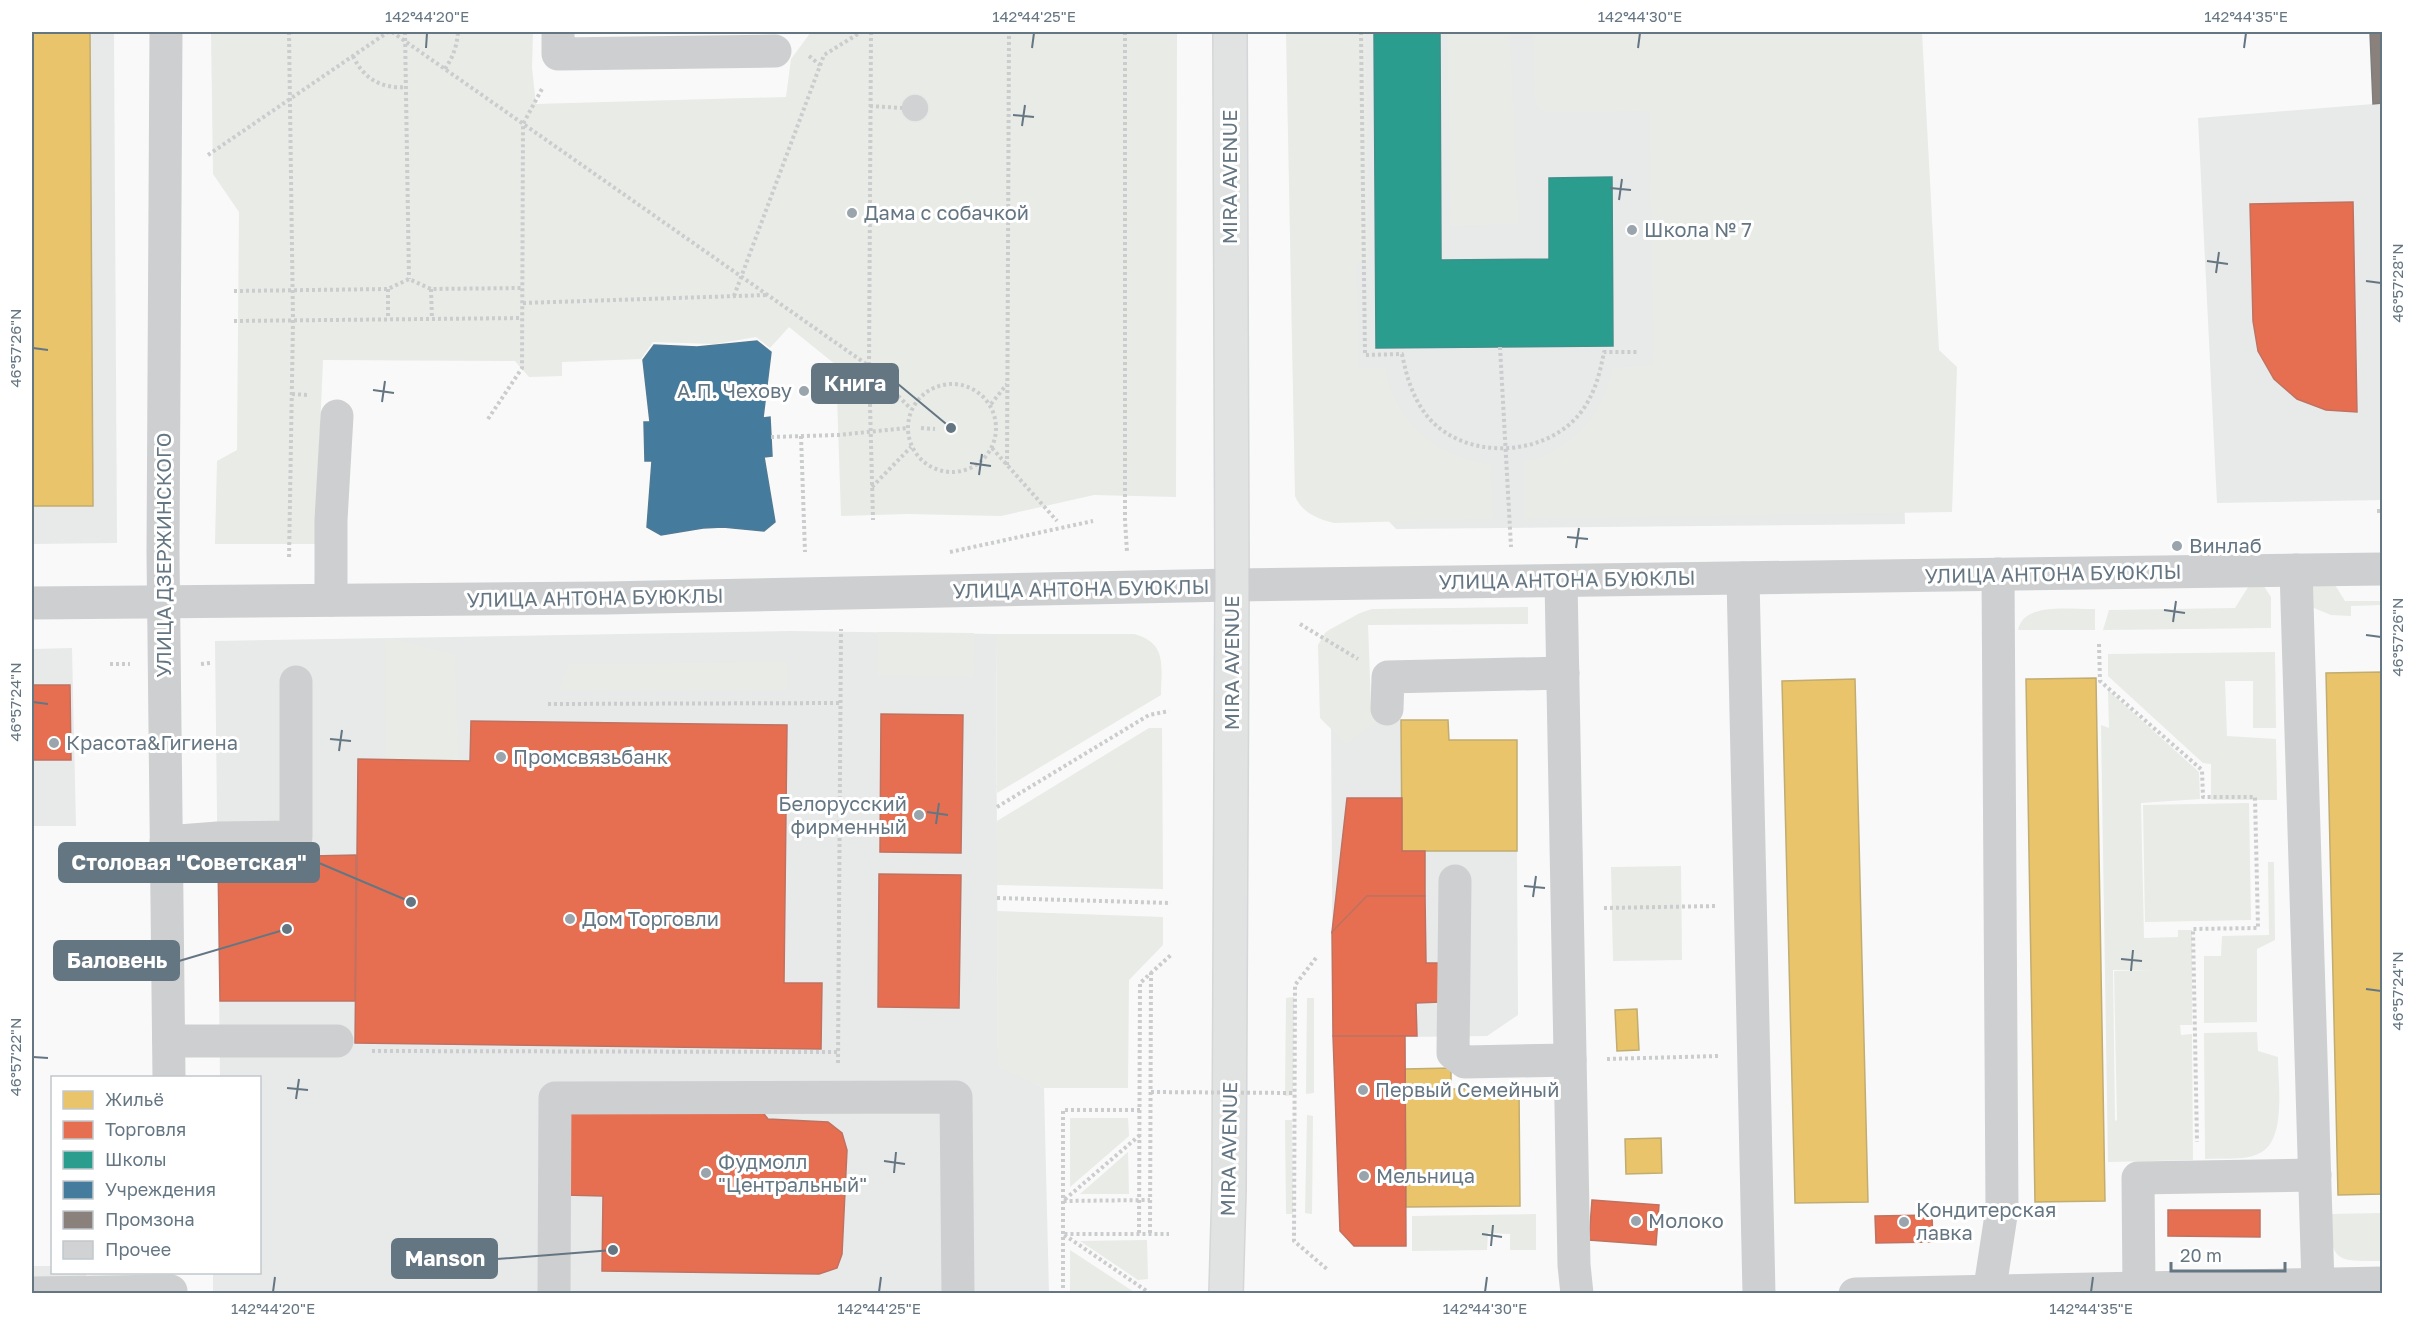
<svg xmlns="http://www.w3.org/2000/svg" width="2414" height="1325" font-family="'Golos Text',sans-serif">
  <rect width="100%" height="100%" fill="#f9f9f9"/>
  <g fill="#e8e9e9">
    <path d="M 32,32 L 114,32 L 117,543 L 32,544 Z"/>
    <path d="M 1327,32 L 1921,32 L 1902,432 L 1905,524 L 1396,529 L 1339,467 Z"/>
    <path d="M 2370,32 L 2382,32 L 2382,500 L 2217,503 L 2198,118 L 2373,104 Z"/>
    <path d="M 791,631 L 996,634 L 998,1066 L 1044,1088 L 1049,1293 L 213,1294 L 213,1273 L 260,1272 L 260,1078 L 220,1077 L 215,641 Z"/>
    <path d="M 72,648 L 76,826 L 32,826 L 32,649 Z"/>
    <path d="M 1331,720 L 1401,720 L 1402,851 L 1517,851 L 1518,1015 L 1487,1036 L 1405,1037 L 1406,1246 L 1354,1246 L 1340,1231 L 1333,1036 Z"/>
    <path d="M 32,1266 L 52,1266 L 52,1272 L 86,1273 L 86,1293 L 32,1293 Z"/>
  </g>
  <g fill="#e8ebe6" fill-rule="evenodd">
    <path d="M 211,32 L 533,32 L 532,68 L 536,104 L 786,97 L 791,59 L 811,32 L 1177,32 L 1176,497 L 1094,495 L 1001,516 L 907,514 L 841,516 L 836,365 L 789,327 L 770,348 L 756,337 L 715,344 L 653,342 L 641,359 L 562,362 L 562,376 L 529,377 L 515,361 L 323,360 L 315,544 L 215,544 L 217,461 L 237,450 L 239,212 L 213,174 Z"/>
    <path d="M 1286,32 L 1366,32 L 1369,261 L 1356,263 L 1359,368 L 1385,367 C 1394,421 1437,458 1491,464 L 1493,519 L 1334,523 C 1316,519 1301,511 1295,496 Z"/>
    <path d="M 1447,32 L 1510,32 L 1518,224 L 1451,226 Z"/>
    <path d="M 1533,32 L 1922,32 L 1939,350 L 1957,367 L 1952,512 L 1524,519 L 1524,462 C 1571,451 1603,415 1613,368 L 1653,365 L 1650,111 L 1548,113 L 1539,110 L 1535,100 Z"/>
    <path d="M 2250,584 L 2263,585 L 2271,597 L 2271,628 L 2103,630 L 2109,610 L 2235,608 Z"/>
    <path d="M 2314,585 L 2335,585 L 2345,601 L 2382,601 L 2382,605 L 2351,606 L 2351,616 L 2331,615 L 2309,606 L 2309,593 Z"/>
    <path d="M 1528,607 L 1528,624 L 1368,625 L 1371,706 L 1384,717 L 1346,744 L 1320,718 L 1318,645 L 1325,633 L 1329,630 L 1360,613 L 1372,609 Z"/>
    <path d="M 2095,609 L 2095,630 L 2018,630 C 2024,601 2072,610 2095,609 Z"/>
    <path d="M 878,632 L 974,633 L 973,677 L 877,675 Z"/>
    <path d="M 996,634 L 1134,634 C 1168,643 1161,667 1161,695 L 997,793 Z"/>
    <path d="M 385,639 L 394,639 L 455,655 L 458,761 L 386,760 Z"/>
    <path d="M 2275,652 L 2276,728 L 2253,728 L 2253,681 L 2225,681 L 2227,736 L 2276,739 L 2277,800 L 2211,800 L 2211,764 L 2203,763 L 2108,676 L 2108,654 Z"/>
    <path d="M 787,662 L 787,690 L 559,690 L 568,664 Z"/>
    <path d="M 2108,690 L 2199,772 L 2200,799 L 2141,803 L 2144,938 L 2178,937 L 2178,930 L 2192,930 L 2192,1025 L 2180,1025 L 2181,1035 L 2192,1034 L 2193,1160 L 2108,1162 L 2101,725 L 2109,728 ZM 2113,970 L 2154,970 L 2114,971 L 2117,1120 L 2115,1121 Z"/>
    <path d="M 1149,728 L 1162,728 L 1163,889 L 997,885 L 997,821 Z"/>
    <path d="M 2249,803 L 2251,920 L 2145,922 L 2143,805 Z"/>
    <path d="M 2268,862 L 2274,862 L 2275,940 L 2257,949 L 2257,1022 L 2204,1023 L 2204,956 L 2221,956 L 2222,936 L 2269,935 Z"/>
    <path d="M 1681,866 L 1682,960 L 1613,961 L 1611,867 Z"/>
    <path d="M 997,911 L 1163,917 L 1163,945 L 1129,980 L 1128,1088 L 1044,1088 L 998,1067 Z"/>
    <path d="M 1294,997 L 1293,1095 L 1285,1096 L 1286,998 Z"/>
    <path d="M 1307,998 L 1314,998 L 1314,1093 L 1306,1094 Z"/>
    <path d="M 2257,1032 L 2258,1051 L 2278,1057 C 2278,1083 2287,1140 2260,1153 C 2245,1161 2222,1158 2205,1159 L 2204,1033 Z"/>
    <path d="M 1307,1115 L 1313,1116 L 1312,1214 L 1305,1213 Z"/>
    <path d="M 1070,1118 L 1128,1118 L 1129,1136 L 1070,1187 Z"/>
    <path d="M 1292,1120 L 1293,1214 L 1286,1214 L 1285,1120 Z"/>
    <path d="M 1128,1152 L 1129,1194 L 1080,1194 Z"/>
    <path d="M 2382,1213 L 2382,1261 C 2335,1261 2332,1263 2329,1214 Z"/>
    <path d="M 1536,1214 L 1536,1250 L 1510,1250 L 1510,1234 L 1488,1233 L 1487,1250 L 1412,1251 L 1412,1216 Z"/>
    <path d="M 1147,1240 L 1148,1279 L 1138,1280 L 1080,1241 Z"/>
    <path d="M 1070,1250 L 1134,1292 L 1070,1293 Z"/>
  </g>
  <g fill="#e9c46a" stroke="#c1ad72" stroke-width="1.5">
    <path d="M 32,32 L 90,32 L 93,506 L 32,506 Z"/>
    <path d="M 2382,672 L 2382,1194 L 2338,1195 L 2326,673 Z"/>
    <path d="M 2096,678 L 2105,1201 L 2035,1202 L 2026,679 Z"/>
    <path d="M 1855,679 L 1868,1202 L 1795,1203 L 1782,681 Z"/>
    <path d="M 1401,720 L 1448,720 L 1449,740 L 1517,740 L 1517,851 L 1402,851 Z"/>
    <path d="M 1637,1009 L 1639,1050 L 1617,1051 L 1615,1010 Z"/>
    <path d="M 1451,1068 L 1451,1089 L 1519,1088 L 1520,1206 L 1406,1207 L 1405,1069 Z"/>
    <path d="M 1661,1138 L 1662,1173 L 1626,1174 L 1625,1139 Z"/>
  </g>
  <g fill="#e76f51" stroke="#c07160" stroke-width="1.5">
    <path d="M 2353,202 L 2357,412 L 2326,410 L 2297,399 L 2274,379 L 2258,351 L 2253,321 L 2250,204 Z"/>
    <path d="M 32,685 L 70,685 L 71,760 L 32,760 Z"/>
    <path d="M 881,714 L 963,715 L 961,853 L 880,852 Z"/>
    <path d="M 471,721 L 787,725 L 784,983 L 822,983 L 821,1049 L 355,1043 L 358,759 L 470,761 Z"/>
    <path d="M 1347,798 L 1402,798 L 1402,851 L 1425,851 L 1425,896 L 1367,896 L 1332,932 Z"/>
    <path d="M 356,855 L 355,1001 L 220,1001 L 218,858 Z"/>
    <path d="M 879,874 L 961,875 L 959,1008 L 878,1007 Z"/>
    <path d="M 1367,896 L 1425,896 L 1426,963 L 1440,963 L 1440,1002 L 1416,1003 L 1417,1036 L 1333,1036 L 1332,932 Z"/>
    <path d="M 1333,1036 L 1405,1036 L 1406,1246 L 1354,1246 L 1340,1231 Z"/>
    <path d="M 566,1102 L 757,1105 L 768,1119 L 828,1122 L 842,1133 L 847,1150 L 842,1254 L 837,1268 L 819,1274 L 602,1271 L 603,1196 L 565,1195 Z"/>
    <path d="M 1592,1200 L 1659,1205 L 1656,1245 L 1589,1240 Z"/>
    <path d="M 2168,1210 L 2260,1210 L 2260,1237 L 2168,1236 Z"/>
    <path d="M 1932,1215 L 1933,1242 L 1876,1243 L 1875,1216 Z"/>
  </g>
  <path fill="#2a9d8f" stroke="#3c918b" stroke-width="1.5" d="M 1374,32 L 1440,32 L 1441,260 L 1549,259 L 1549,178 L 1612,177 L 1613,346 L 1376,348 Z"/>
  <path fill="#457b9d" stroke="#4f7a95" stroke-width="1.5" d="M 757,341 L 771,352 L 763,418 L 770,417 L 772,456 L 764,457 L 775,522 L 764,531 L 723,527 L 703,528 L 661,535 L 647,527 L 652,461 L 645,461 L 644,422 L 650,422 L 643,360 L 654,345 L 697,347 Z"/>
  <path fill="#8a817c" stroke="#7f7e7e" stroke-width="1.5" d="M 2370,32 L 2382,32 L 2382,103 L 2373,104 Z"/>
  <circle fill="#d0d2d3" stroke="#e8e8e8" stroke-width="1.5" cx="915" cy="108" r="14"/>
  <g fill="none" stroke-linecap="round" stroke-linejoin="round">
    <defs>
      <path id="major" d="M 1226,1294 L 1229,1189 L 1232,585 L 1230,32"/>
    </defs>
    <use href="#major" stroke="#d5d6d7" stroke-width="36"/>
    <g stroke="#cbcccd" stroke-width="4" stroke-dasharray="3 3" stroke-linecap="butt">
      <path d="M 289,32 L 293,321 L 289,560"/>
      <path d="M 392,32 L 869,366 L 911,409"/>
      <path d="M 405,32 L 409,279"/>
      <path d="M 871,32 L 869,366 L 873,520"/>
      <path d="M 1125,32 L 1125,520 L 1127,552"/>
      <path d="M 1361,32 L 1365,355 L 1402,354 C 1406,374 1411,392 1422,409 C 1457,463 1549,460 1584,408 C 1596,390 1600,372 1604,352 L 1638,352"/>
      <path d="M 353,56 C 363,78 381,89 406,87"/>
      <path d="M 809,56 L 820,65"/>
      <path d="M 445,69 C 453,57 457,46 458,32"/>
      <path d="M 870,106 L 902,108"/>
      <path d="M 208,155 L 388,32"/>
      <path d="M 388,289 L 388,319"/>
      <path d="M 431,289 L 432,319"/>
      <path d="M 234,291 L 388,289 L 409,279 L 431,289 L 523,288"/>
      <path d="M 734,296 L 824,55 L 861,32"/>
      <path d="M 523,303 L 768,295"/>
      <path d="M 234,321 L 522,318"/>
      <path d="M 1500,347 L 1511,547"/>
      <circle cx="952" cy="428" r="44"/>
      <path d="M 292,394 L 308,395"/>
      <path d="M 991,404 L 1007,384"/>
      <path d="M 488,419 L 522,368 L 523,124 L 543,87"/>
      <path d="M 921,428 L 935,429"/>
      <path d="M 801,436 L 805,552"/>
      <path d="M 771,437 L 838,435 L 907,428"/>
      <path d="M 992,448 L 1057,521"/>
      <path d="M 1007,465 L 1009,32"/>
      <path d="M 872,487 L 911,447"/>
      <path d="M 2377,511 L 2382,511"/>
      <path d="M 950,552 L 1093,521"/>
      <path d="M 1300,624 L 1358,659"/>
      <path d="M 2099,644 L 2100,681 L 2202,770 L 2203,797 L 2255,797 L 2258,928 L 2193,929 L 2197,1142"/>
      <path d="M 110,664 L 130,664"/>
      <path d="M 201,664 L 210,663"/>
      <path d="M 548,704 L 840,703"/>
      <path d="M 997,807 L 1149,715 L 1169,711"/>
      <path d="M 997,898 L 1171,903"/>
      <path d="M 1604,908 L 1716,906"/>
      <path d="M 1316,958 L 1295,985 L 1294,1241 L 1328,1270"/>
      <path d="M 372,1051 L 838,1052"/>
      <path d="M 1607,1059 L 1719,1056"/>
      <path d="M 838,1063 L 841,629"/>
      <path d="M 1140,1135 L 1063,1201 L 1150,1200"/>
      <path d="M 1139,1233 L 1140,983 L 1171,955"/>
      <path d="M 1150,1233 L 1151,973"/>
      <path d="M 1063,1294 L 1063,1110 L 1140,1110"/>
      <path d="M 1151,1294 L 1063,1234 L 1169,1234"/>
    </g>
    <g stroke="#cecfd0" stroke-width="33">
      <path d="M 166,32 L 163,552 L 169,1078"/>
      <path d="M 558,32 L 558,54 L 775,51"/>
      <path d="M 2296,570 L 2318,1284"/>
      <path d="M 1743,578 L 1759,1294"/>
      <path d="M 1561,581 L 1574,1265 L 1577,1294"/>
      <path d="M 331,600 L 331,520 L 337,416"/>
      <path d="M 32,603 L 606,598 L 1232,585 L 2382,569"/>
      <path d="M 1387,709 L 1388,677 L 1563,673"/>
      <path d="M 166,842 L 218,838 L 296,837 L 296,682"/>
      <path d="M 1455,881 L 1453,1053 L 1465,1062 L 1570,1060"/>
      <path d="M 169,1041 L 337,1041"/>
      <path d="M 2139,1288 L 2138,1178 L 2315,1175"/>
      <path d="M 32,1293 L 171,1291"/>
      <path d="M 554,1294 L 555,1098 L 956,1097 L 958,1294"/>
      <path d="M 1855,1294 L 2382,1283"/>
      <path d="M 1989,1294 L 2002,1209 L 1998,574"/>
    </g>
    <use href="#major" stroke="#e1e2e2" stroke-width="33"/>
    <path stroke="#cbcccd" stroke-width="4" stroke-dasharray="3 3" stroke-linecap="butt" d="M 1151,1092 L 1294,1093"/>
  </g>
  <path fill="none" stroke="#657683" stroke-width="2" d="M 426,48 L 427,33M 1032,48 L 1034,33M 1638,48 L 1640,33M 2244,48 L 2246,33M 1013,115 L 1034,117M 1022,126 L 1025,105M 1610,188 L 1631,190M 1619,200 L 1622,179M 2207,261 L 2228,264M 2216,273 L 2219,252M 2366,281 L 2381,283M 33,348 L 48,350M 373,390 L 394,393M 382,402 L 385,381M 970,463 L 991,466M 979,475 L 982,454M 1567,537 L 1588,539M 1576,548 L 1579,528M 2164,610 L 2185,613M 2173,622 L 2176,601M 2366,635 L 2381,637M 33,702 L 48,704M 330,739 L 351,741M 339,751 L 342,730M 927,812 L 948,815M 936,824 L 939,803M 1524,886 L 1545,888M 1533,897 L 1536,876M 2121,959 L 2142,961M 2131,971 L 2133,950M 2366,989 L 2381,991M 33,1057 L 48,1058M 287,1088 L 308,1090M 296,1099 L 299,1079M 884,1161 L 905,1164M 894,1173 L 896,1152M 1482,1234 L 1502,1237M 1491,1246 L 1493,1225M 273,1292 L 275,1277M 879,1292 L 881,1277M 1485,1292 L 1487,1277M 2091,1292 L 2093,1277"/>
  <g fill="#99a4ac" stroke="#fff" stroke-width="2">
    <circle cx="852" cy="213" r="6"/>
    <circle cx="1632" cy="230" r="6"/>
    <circle cx="804" cy="391" r="6"/>
    <circle cx="2177" cy="546" r="6"/>
    <circle cx="54" cy="743" r="6"/>
    <circle cx="501" cy="757" r="6"/>
    <circle cx="919" cy="815" r="6"/>
    <circle cx="570" cy="919" r="6"/>
    <circle cx="1363" cy="1090" r="6"/>
    <circle cx="706" cy="1173" r="6"/>
    <circle cx="1364" cy="1176" r="6"/>
    <circle cx="1636" cy="1221" r="6"/>
    <circle cx="1904" cy="1222" r="6"/>
  </g>
  <g text-anchor="middle" stroke-width="6" stroke-linejoin="round" paint-order="stroke">
    <g font-size="20" fill="#657683" stroke="#fff">
      <text transform="translate(1230 177) rotate(-90)" y="7">MIRA AVENUE</text>
      <text transform="translate(164 555) rotate(-90)" y="7">УЛИЦА ДЗЕРЖИНСКОГО</text>
      <text transform="translate(2053 574) rotate(-1)" y="7">УЛИЦА АНТОНА БУЮКЛЫ</text>
      <text transform="translate(1567 580) rotate(-1)" y="7">УЛИЦА АНТОНА БУЮКЛЫ</text>
      <text transform="translate(1081 589) rotate(-1)" y="7">УЛИЦА АНТОНА БУЮКЛЫ</text>
      <text transform="translate(595 598) rotate(-1)" y="7">УЛИЦА АНТОНА БУЮКЛЫ</text>
      <text transform="translate(1232 663) rotate(-90)" y="7">MIRA AVENUE</text>
      <text transform="translate(1229 1149) rotate(-89)" y="7">MIRA AVENUE</text>
    </g>
    <g font-size="20" fill="#657683" stroke="#fff" text-anchor="start">
      <text x="864" y="220">Дама с собачкой</text>
      <text x="1644" y="237">Школа № 7</text>
      <text x="792" y="398" text-anchor="end">А.П. Чехову</text>
      <text x="2189" y="553">Винлаб</text>
      <text x="66" y="750">Красота&amp;Гигиена</text>
      <text x="513" y="764">Промсвязьбанк</text>
      <text x="907" y="811" text-anchor="end">Белорусский<tspan x="907" dy="23">фирменный</tspan></text>
      <text x="582" y="926">Дом Торговли</text>
      <text x="1375" y="1097">Первый Семейный</text>
      <text x="718" y="1169">Фудмолл<tspan x="718" dy="23">"Центральный"</tspan></text>
      <text x="1376" y="1183">Мельница</text>
      <text x="1916" y="1217">Кондитерская<tspan x="1916" dy="23">лавка</tspan></text>
      <text x="1648" y="1228">Молоко</text>
    </g>
  </g>
  <path fill="none" stroke="#657683" stroke-width="2" d="M951 428L898 384M411 902L319 863M287 929L179 961M613 1250L497 1259"/>
  <g fill="#657683" stroke="#fff" stroke-width="2">
    <circle cx="951" cy="428" r="6"/>
    <circle cx="411" cy="902" r="6"/>
    <circle cx="287" cy="929" r="6"/>
    <circle cx="613" cy="1250" r="6"/>
  </g>
  <g fill="#657683" stroke="#657683" stroke-width="2">
    <rect x="812" y="364" width="86" height="39" rx="6"/>
    <rect x="59" y="843" width="260" height="39" rx="6"/>
    <rect x="54" y="941" width="125" height="39" rx="6"/>
    <rect x="392" y="1239" width="105" height="39" rx="6"/>
  </g>
  <g font-size="21" text-anchor="middle" font-weight="bold" fill="#fff">
    <text x="855" y="391">Книга</text>
    <text x="189" y="870">Столовая "Советская"</text>
    <text x="117" y="968">Баловень</text>
    <text x="445" y="1266">Manson</text>
  </g>
  <rect width="2414" height="1325" fill="none" stroke="#ffffff" stroke-width="66"/>
  <rect x="51" y="1076" width="210" height="198" fill="#ffffff" stroke="#c1c8cd" stroke-width="1.5"/>
  <rect x="63" y="1091" width="30" height="18" fill="#e9c46a" stroke="#c1c8cd" stroke-width="1.5"/>
  <text x="105" y="1106" font-size="18" fill="#657683">Жильё</text>
  <rect x="63" y="1121" width="30" height="18" fill="#e76f51" stroke="#c1c8cd" stroke-width="1.5"/>
  <text x="105" y="1136" font-size="18" fill="#657683">Торговля</text>
  <rect x="63" y="1151" width="30" height="18" fill="#2a9d8f" stroke="#c1c8cd" stroke-width="1.5"/>
  <text x="105" y="1166" font-size="18" fill="#657683">Школы</text>
  <rect x="63" y="1181" width="30" height="18" fill="#457b9d" stroke="#c1c8cd" stroke-width="1.5"/>
  <text x="105" y="1196" font-size="18" fill="#657683">Учреждения</text>
  <rect x="63" y="1211" width="30" height="18" fill="#8a817c" stroke="#c1c8cd" stroke-width="1.5"/>
  <text x="105" y="1226" font-size="18" fill="#657683">Промзона</text>
  <rect x="63" y="1241" width="30" height="18" fill="#d0d2d3" stroke="#c1c8cd" stroke-width="1.5"/>
  <text x="105" y="1256" font-size="18" fill="#657683">Прочее</text>
  <path d="M2171 1262v9h114v-9" fill="none" stroke="#657683" stroke-width="3"/>
  <text x="2180" y="1262" font-size="18" fill="#657683" stroke="#ffffff" stroke-width="4.5" paint-order="stroke">20 m</text>
  <rect x="33" y="33" width="2348" height="1259" fill="none" stroke="#657683" stroke-width="2"/>
  <g font-size="15" text-anchor="middle" fill="#657683">
    <text x="427" y="22">142°44'20"E</text>
    <text x="1034" y="22">142°44'25"E</text>
    <text x="1640" y="22">142°44'30"E</text>
    <text x="2246" y="22">142°44'35"E</text>
    <text transform="translate(2398 283) rotate(-90)" y="5">46°57'28"N</text>
    <text transform="translate(16 348) rotate(-90)" y="5">46°57'26"N</text>
    <text transform="translate(2398 637) rotate(-90)" y="5">46°57'26"N</text>
    <text transform="translate(16 702) rotate(-90)" y="5">46°57'24"N</text>
    <text transform="translate(2398 991) rotate(-90)" y="5">46°57'24"N</text>
    <text transform="translate(16 1057) rotate(-90)" y="5">46°57'22"N</text>
    <text x="273" y="1314">142°44'20"E</text>
    <text x="879" y="1314">142°44'25"E</text>
    <text x="1485" y="1314">142°44'30"E</text>
    <text x="2091" y="1314">142°44'35"E</text>
  </g>
</svg>
